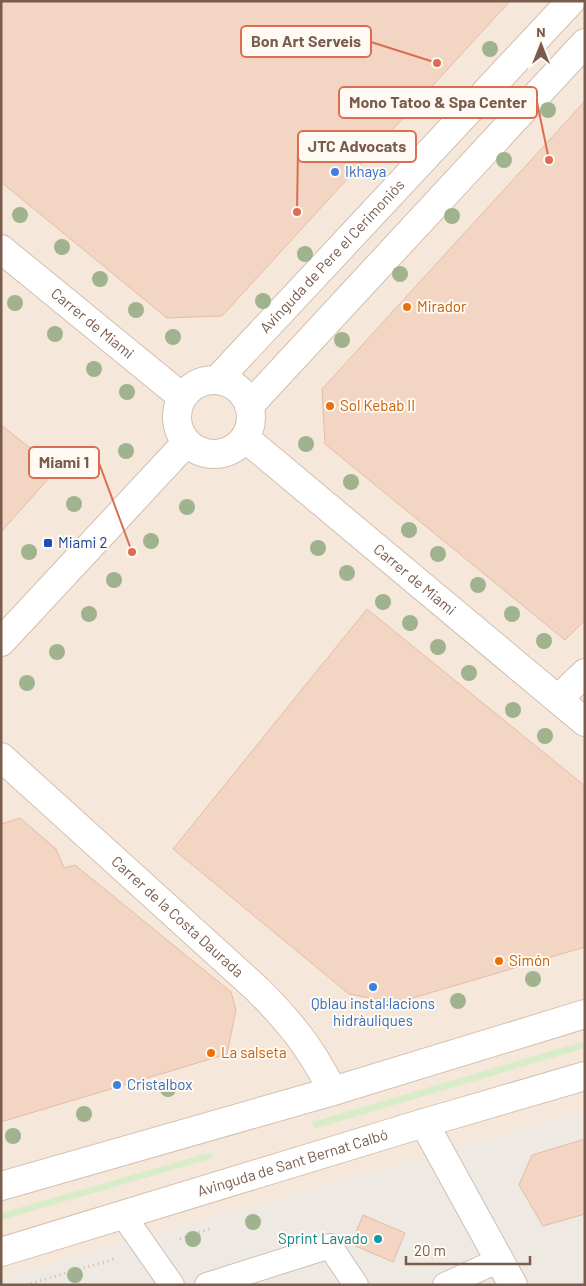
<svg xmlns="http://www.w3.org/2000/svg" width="586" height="1286" font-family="Barlow,sans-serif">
  <rect width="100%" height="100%" fill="#fdf6ec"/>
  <path fill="#f5e8da" d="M 1,1 L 585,1 L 585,1111 L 1,1278 Z"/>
  <path fill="#efe9e4" d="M 585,1111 L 585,1285 L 1,1285 L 1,1278 Z"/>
  <g fill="#d8ecc9">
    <path d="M 585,1041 L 585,1048 L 314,1129 L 312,1122 Z"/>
    <path d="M 212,1152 L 213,1158 L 1,1220 L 1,1213 Z"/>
  </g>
  <g fill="#f3d5c3" stroke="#e6bba3">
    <path d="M 1,1 L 510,1 L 222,316 L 167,318 L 1,182 Z"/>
    <path d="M 585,101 L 585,620 L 565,640 L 325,444 L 322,389 Z"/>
    <path d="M 1,425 L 57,469 L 1,532 Z"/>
    <path d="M 367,609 L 585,786 L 585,947 L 396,1003 L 349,994 L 173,849 Z"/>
    <path d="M 20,818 L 56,849 L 64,868 L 75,865 L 231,992 L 236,1010 L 227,1054 L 1,1122 L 1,824 Z"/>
    <path d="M 585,1139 L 585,1214 L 543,1226 L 519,1185 L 532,1155 Z"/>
    <path d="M 363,1215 L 405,1233 L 393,1262 L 351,1244 Z"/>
  </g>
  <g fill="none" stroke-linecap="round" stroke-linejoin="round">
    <defs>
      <g id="service">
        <path d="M 123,1215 L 172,1285"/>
        <path d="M 207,1285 L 330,1246 L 356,1285"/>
        <path d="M 445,1285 L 499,1260"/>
      </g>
      <g id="minor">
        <path id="s1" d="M 1,249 L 182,397"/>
        <circle cx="214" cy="417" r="37"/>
        <path id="s2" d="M 217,380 L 571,1"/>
        <path d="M 249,406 L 585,43"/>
        <path id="s3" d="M 245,438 L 585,722"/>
        <path d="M 1,642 L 186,443"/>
        <path d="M 558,699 L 585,673"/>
        <path id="s4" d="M 1,757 L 258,990 C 271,1003 284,1017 295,1031 C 310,1049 322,1071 333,1091"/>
        <path d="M 424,1123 L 513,1285"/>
      </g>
      <g id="secondary">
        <path d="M 1,1186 L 333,1091 L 585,1014"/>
        <path id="s5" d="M 1,1252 L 424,1123 L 585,1076"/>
      </g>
    </defs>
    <use href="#service" stroke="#d1beb0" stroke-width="26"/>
    <use href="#minor" stroke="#d1beb0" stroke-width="30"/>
    <use href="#secondary" stroke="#d6c0b0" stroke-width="30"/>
    <g stroke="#d9b8a5" stroke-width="3" stroke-dasharray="1 4" stroke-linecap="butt">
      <path d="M 180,1239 L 209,1229"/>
      <path d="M 26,1285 L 114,1259"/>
    </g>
    <use href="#service" stroke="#fff" stroke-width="24"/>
    <use href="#minor" stroke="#fff" stroke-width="28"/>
    <use href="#secondary" stroke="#fff" stroke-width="28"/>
  </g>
  <g fill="#a0b28e">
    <circle cx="490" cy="49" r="8"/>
    <circle cx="548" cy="110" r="8"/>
    <circle cx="504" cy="160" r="8"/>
    <circle cx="20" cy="215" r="8"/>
    <circle cx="452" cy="216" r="8"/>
    <circle cx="62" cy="247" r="8"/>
    <circle cx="305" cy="254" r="8"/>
    <circle cx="400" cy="274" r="8"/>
    <circle cx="100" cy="279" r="8"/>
    <circle cx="263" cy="301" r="8"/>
    <circle cx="15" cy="303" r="8"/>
    <circle cx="136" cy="310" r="8"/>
    <circle cx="55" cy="334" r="8"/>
    <circle cx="173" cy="337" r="8"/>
    <circle cx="342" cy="340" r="8"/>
    <circle cx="94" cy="369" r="8"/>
    <circle cx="127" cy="392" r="8"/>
    <circle cx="306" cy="444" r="8"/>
    <circle cx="126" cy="451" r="8"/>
    <circle cx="351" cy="482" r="8"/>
    <circle cx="74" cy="504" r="8"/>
    <circle cx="187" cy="507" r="8"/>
    <circle cx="409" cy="530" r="8"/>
    <circle cx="151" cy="541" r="8"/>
    <circle cx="318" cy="548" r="8"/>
    <circle cx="29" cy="552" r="8"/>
    <circle cx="438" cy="554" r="8"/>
    <circle cx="347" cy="573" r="8"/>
    <circle cx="114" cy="580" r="8"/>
    <circle cx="478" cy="585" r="8"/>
    <circle cx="383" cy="602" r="8"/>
    <circle cx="89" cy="614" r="8"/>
    <circle cx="512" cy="614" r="8"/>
    <circle cx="410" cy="623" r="8"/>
    <circle cx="544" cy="641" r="8"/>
    <circle cx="438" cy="647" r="8"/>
    <circle cx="57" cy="652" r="8"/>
    <circle cx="469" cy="673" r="8"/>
    <circle cx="27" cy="683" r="8"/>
    <circle cx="513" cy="710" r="8"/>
    <circle cx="545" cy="736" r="8"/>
    <circle cx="533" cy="979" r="8"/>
    <circle cx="458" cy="1001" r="8"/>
    <circle cx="168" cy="1089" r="8"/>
    <circle cx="84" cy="1114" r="8"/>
    <circle cx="13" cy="1136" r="8"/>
    <circle cx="253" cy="1222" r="8"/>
    <circle cx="193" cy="1239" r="8"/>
    <circle cx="75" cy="1275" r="8"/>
  </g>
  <g fill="#3f7fe0" stroke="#fffaf3" stroke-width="2">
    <circle cx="335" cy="172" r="5"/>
    <circle cx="373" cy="987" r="5"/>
    <circle cx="117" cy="1085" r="5"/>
  </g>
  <g fill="#e8710a" stroke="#fffaf3" stroke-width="2">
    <circle cx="407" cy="307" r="5"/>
    <circle cx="330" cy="406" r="5"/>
    <circle cx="499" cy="961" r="5"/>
    <circle cx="211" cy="1053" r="5"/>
  </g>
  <rect fill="#1a4fb4" stroke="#fffaf3" stroke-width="2" x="43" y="538" width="10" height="10" rx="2.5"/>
  <circle fill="#0f9aa8" stroke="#fffaf3" stroke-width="2" cx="378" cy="1239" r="5"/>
  <g text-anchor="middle" stroke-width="4" stroke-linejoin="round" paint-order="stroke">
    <g font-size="15" fill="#366cbe" stroke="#fffaf3" text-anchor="start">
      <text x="345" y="177">Ikhaya</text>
      <text x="373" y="1009" text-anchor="middle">Qblau instal·lacions<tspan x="373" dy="17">hidràuliques</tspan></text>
      <text x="127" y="1090">Cristalbox</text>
    </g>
    <g font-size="15" fill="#7a5c4d" stroke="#fffaf3">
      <text dy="5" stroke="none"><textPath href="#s2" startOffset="169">Avinguda de Pere el Cerimoniós</textPath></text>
      <text dy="5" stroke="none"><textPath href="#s1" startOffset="118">Carrer de Miami</textPath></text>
      <text dy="5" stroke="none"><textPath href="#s3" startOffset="221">Carrer de Miami</textPath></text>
      <text dy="5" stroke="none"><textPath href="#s4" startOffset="238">Carrer de la Costa Daurada</textPath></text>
      <text dy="5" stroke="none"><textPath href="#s5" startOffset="305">Avinguda de Sant Bernat Calbó</textPath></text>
    </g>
    <g font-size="15" fill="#c56008" stroke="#fffaf3" text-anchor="start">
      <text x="417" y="312">Mirador</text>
      <text x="340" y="411">Sol Kebab II</text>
      <text x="509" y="966">Simón</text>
      <text x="221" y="1058">La salseta</text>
    </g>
    <g font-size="15" fill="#164399" stroke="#fffaf3" text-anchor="start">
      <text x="58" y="548">Miami 2</text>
    </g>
    <g font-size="15" fill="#0d838f" stroke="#fffaf3" text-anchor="end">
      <text x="368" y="1244">Sprint Lavado</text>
    </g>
  </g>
  <path fill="none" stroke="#dc6d51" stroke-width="2" d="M437 63L371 42M549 160L537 102M297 212L298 147M132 552L99 463"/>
  <g fill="#dc6d51" stroke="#fffaf3" stroke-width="2">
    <circle cx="437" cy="63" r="5"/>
    <circle cx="549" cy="160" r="5"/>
    <circle cx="297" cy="212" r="5"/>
    <circle cx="132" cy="552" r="5"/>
  </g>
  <g fill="#fffaf3" stroke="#dc6d51" stroke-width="2">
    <rect x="241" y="26" width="130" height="31" rx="5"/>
    <rect x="339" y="87" width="198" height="31" rx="5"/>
    <rect x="298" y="131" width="118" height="31" rx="5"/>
    <rect x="29" y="447" width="70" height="31" rx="5"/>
  </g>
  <g font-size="16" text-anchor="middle" font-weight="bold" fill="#7a5c4d">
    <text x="306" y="47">Bon Art Serveis</text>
    <text x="438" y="108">Mono Tatoo &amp; Spa Center</text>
    <text x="357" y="152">JTC Advocats</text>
    <text x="64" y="468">Miami 1</text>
  </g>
  <rect width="586" height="1286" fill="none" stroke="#7a5c4d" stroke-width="5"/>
  <g transform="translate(541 45)" stroke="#fffaf3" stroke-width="4" paint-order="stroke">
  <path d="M0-4L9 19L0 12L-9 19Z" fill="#7a5c4d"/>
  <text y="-8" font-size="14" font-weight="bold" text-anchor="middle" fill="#7a5c4d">N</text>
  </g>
  <path d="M406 1256v8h124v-8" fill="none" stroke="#7a5c4d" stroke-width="2.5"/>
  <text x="414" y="1256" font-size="15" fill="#7a5c4d" stroke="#fffaf3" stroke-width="4" paint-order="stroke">20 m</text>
</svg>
